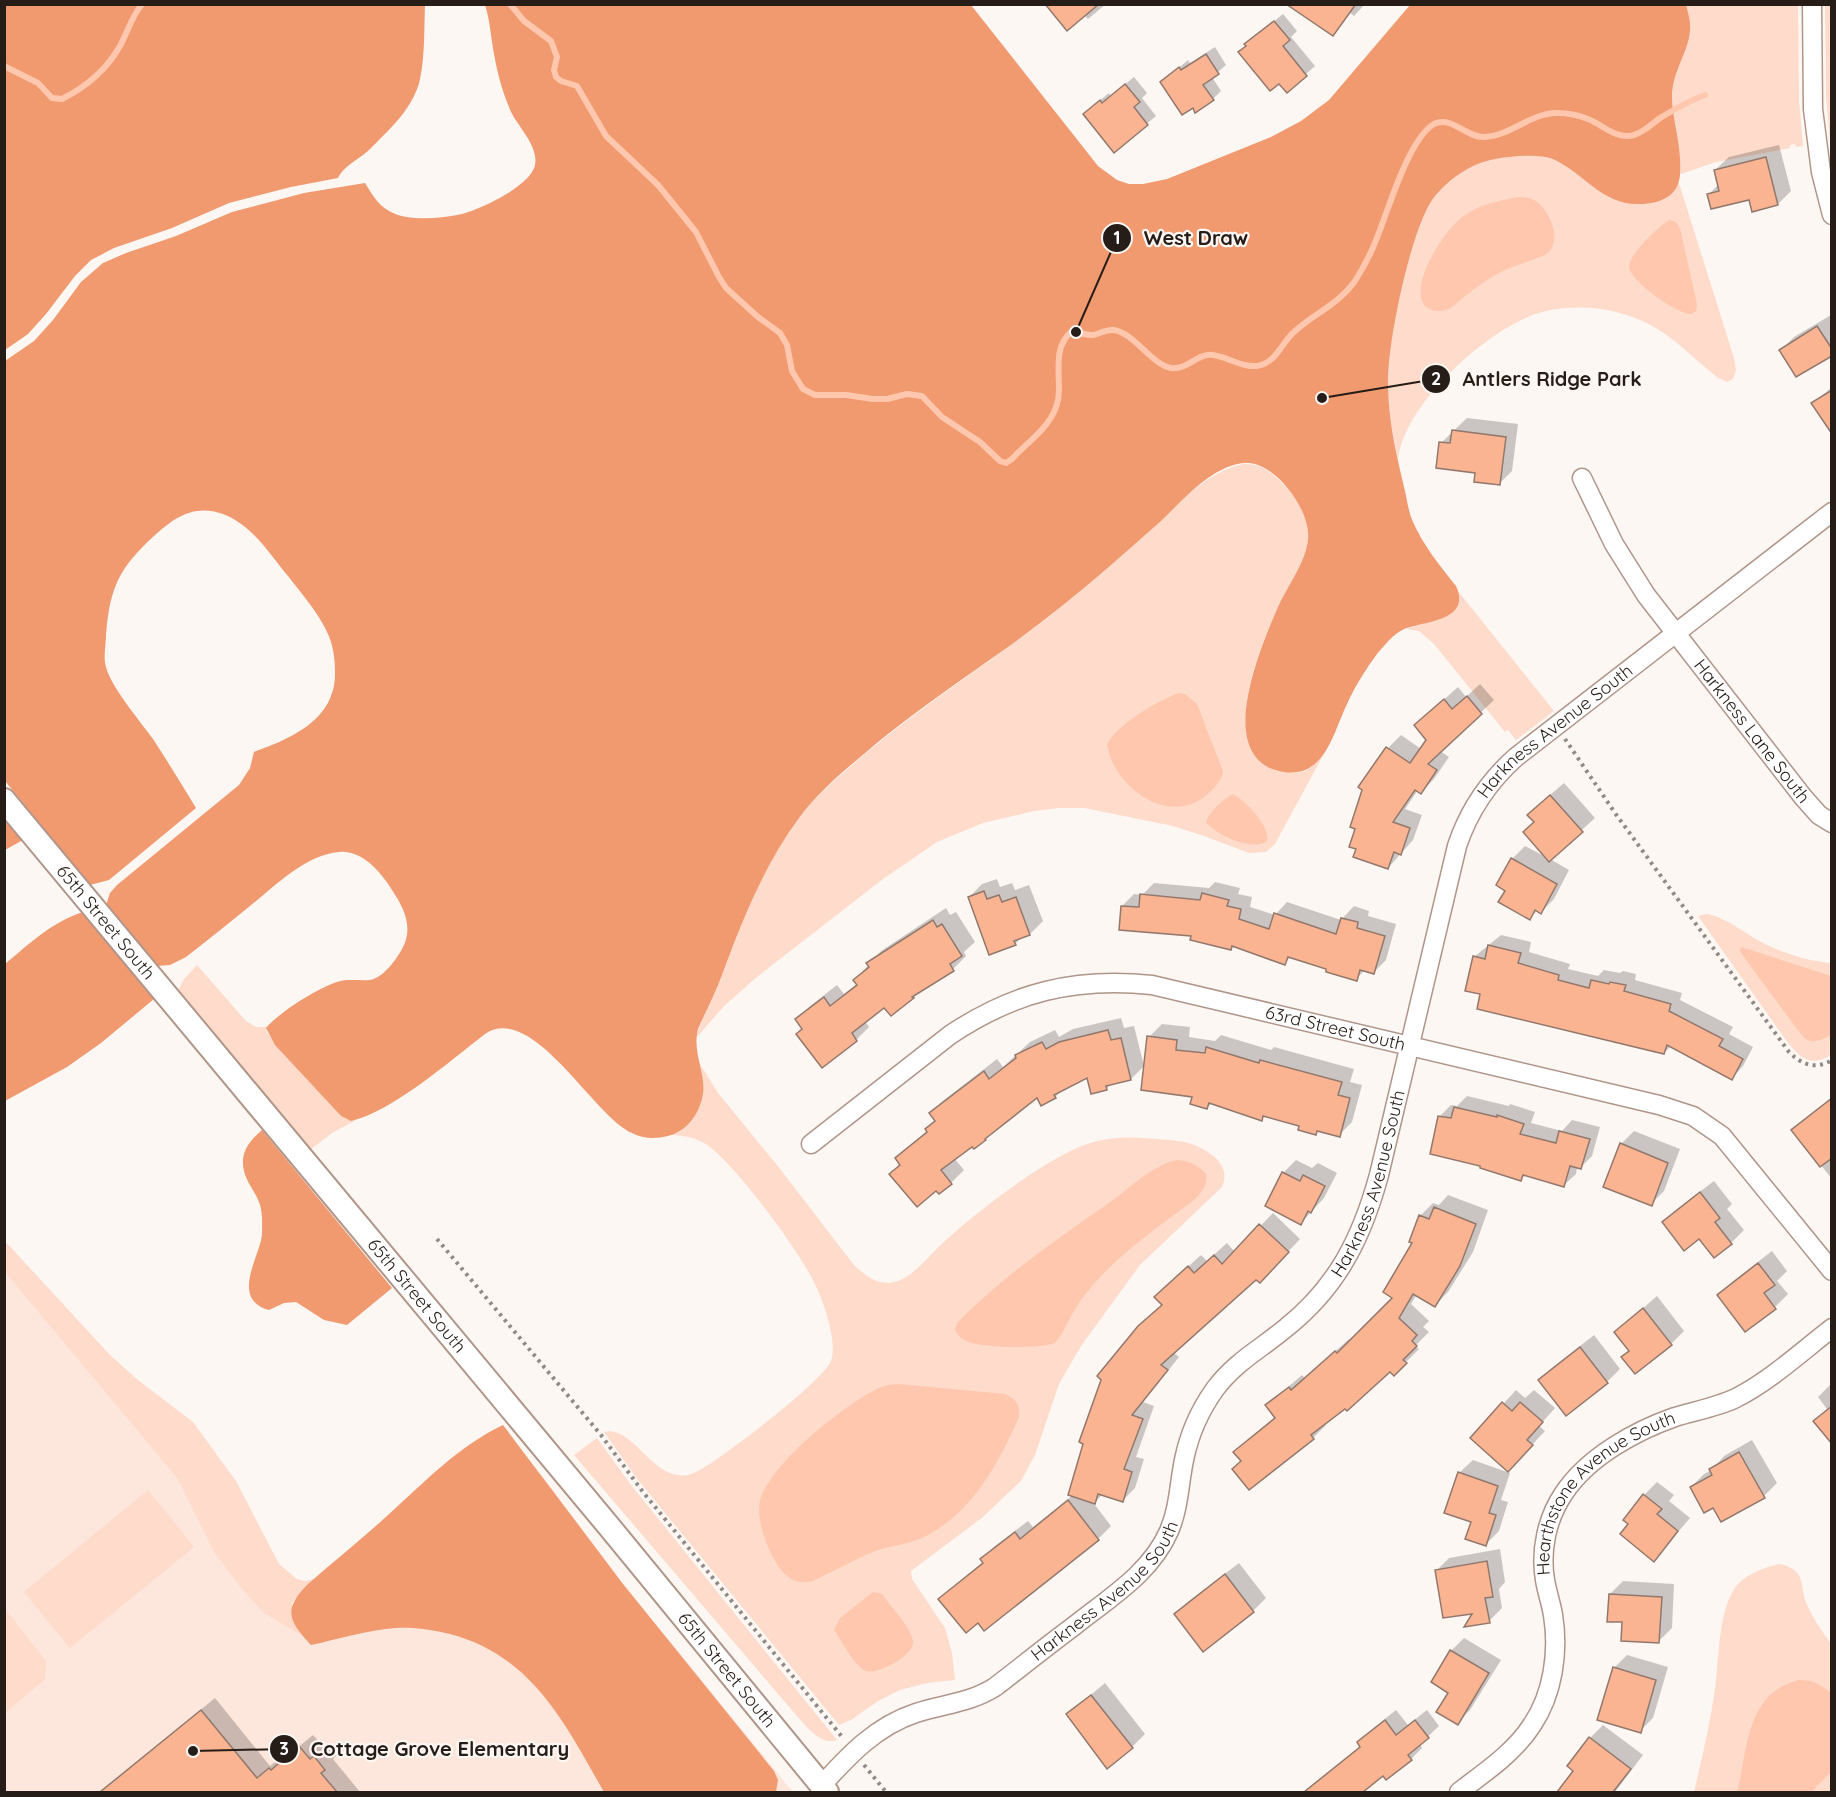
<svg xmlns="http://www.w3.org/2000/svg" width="1836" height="1797" font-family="Quicksand,sans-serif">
  <rect width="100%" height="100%" fill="#fdf7f4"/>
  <path fill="#fde6dc" d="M 4,1251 L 296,1609 L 540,1473 L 623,1584 L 793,1792 L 5,1792 Z"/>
  <g fill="#fedbca">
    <path d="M 1417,5 L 1798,5 L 1799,100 L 1803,146 L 1796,147 L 1795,144 L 1790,145 L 1790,148 L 1716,162 L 1681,174 L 1680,160 L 1679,183 L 1734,358 L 1736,370 L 1733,379 L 1727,382 L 1718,378 C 1682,349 1664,324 1616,312 C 1591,305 1554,306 1530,316 C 1481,336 1404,405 1398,460 L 1391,423 L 1386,432 L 1414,536 L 1554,711 L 1516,740 L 1508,730 L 1505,732 L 1434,644 L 1419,631 L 1406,629 L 1422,624 L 1317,128 Z"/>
    <path d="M 1825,5 L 1832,5 L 1831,155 L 1826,95 Z"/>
    <path d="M 1243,464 C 1260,463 1270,471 1282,483 C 1294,494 1307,512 1308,530 C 1311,557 1290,582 1279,605 C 1265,637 1248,675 1246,710 C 1244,741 1252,769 1288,772 C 1297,773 1303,773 1310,768 C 1320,761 1326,749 1332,739 L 1275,844 L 1266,852 L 1249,853 L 1204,836 L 1173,826 L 1084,808 L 1059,808 L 1034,811 L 983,823 L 937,842 L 883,879 L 757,977 L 724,1006 L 696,1038 C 701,1020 710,1005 717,988 C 740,929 761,867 800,816 C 815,797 834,781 852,765 C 901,722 955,686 1008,647 C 1051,617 1092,582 1131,547 C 1163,519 1201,473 1243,464 Z"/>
    <path d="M 1707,914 C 1728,918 1745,934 1765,944 C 1786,954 1808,961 1831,963 L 1831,1055 C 1811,1067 1802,1059 1788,1043 L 1698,916 Z"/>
    <path d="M 197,965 L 246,1021 L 256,1027 L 267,1027 L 266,1031 L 282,1052 L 341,1116 L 349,1120 L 356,1120 L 332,1133 L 310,1150 L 178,991 L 184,979 Z"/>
    <path d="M 700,1064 L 718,1093 L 777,1165 L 854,1265 C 865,1275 877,1286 894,1282 C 912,1279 932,1252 946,1240 C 979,1210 1052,1153 1094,1142 C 1114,1136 1136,1137 1157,1139 C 1172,1140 1188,1141 1201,1148 C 1218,1157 1230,1169 1222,1187 L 1140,1265 L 1081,1346 L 1059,1384 L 1035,1455 L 1021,1481 L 983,1517 L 911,1571 L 912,1579 L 945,1628 L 952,1653 L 955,1680 L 927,1683 L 900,1690 L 878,1701 L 851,1720 L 839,1725 L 638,1480 L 604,1432 C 635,1424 655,1489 694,1473 C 717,1463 823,1381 831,1361 C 838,1341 823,1300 814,1282 C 798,1250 733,1160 704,1143 C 693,1137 682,1135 669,1135 C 700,1125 707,1093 700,1064 Z"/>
    <path d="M 4,1240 L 110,1355 L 138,1380 L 193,1422 L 236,1481 L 279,1564 L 297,1579 L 305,1581 L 314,1579 L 292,1603 C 292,1617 292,1626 303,1636 L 264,1613 L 242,1589 L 214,1552 L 178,1479 L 5,1272 Z"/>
    <path d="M 597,1438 L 631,1485 L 837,1740 C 822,1745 812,1732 802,1722 L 574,1455 Z"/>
    <path d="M 148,1490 L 194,1547 L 70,1648 L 24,1592 Z"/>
    <path d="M 1779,1564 C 1809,1570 1798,1587 1808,1607 C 1814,1620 1823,1632 1831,1644 L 1831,1792 L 1694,1792 C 1702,1758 1710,1724 1715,1689 C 1719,1660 1718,1617 1733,1591 C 1742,1575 1763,1568 1779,1564 Z"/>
    <path d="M 5,1609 L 46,1661 L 45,1679 L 5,1713 Z"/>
  </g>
  <g fill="#f1996f">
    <path d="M 4,5 L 425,5 C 424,29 425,55 420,79 C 414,107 391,128 372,147 C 362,158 344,165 338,178 L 291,187 L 229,203 L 172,228 L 114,248 L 91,260 L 75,276 L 46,314 L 28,334 L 5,350 Z"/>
    <path d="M 485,5 L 971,5 L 1098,166 L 1117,180 L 1129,184 L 1143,184 L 1167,179 L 1271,137 L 1301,121 L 1329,100 L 1410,5 L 1686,5 C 1688,13 1691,22 1690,31 C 1688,52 1674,69 1672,92 C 1671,114 1679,136 1680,159 C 1681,173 1681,187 1669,196 C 1660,202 1650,204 1639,204 C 1602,205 1584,173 1553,159 C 1535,152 1490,157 1473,166 C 1457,174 1442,186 1432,200 C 1410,233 1387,344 1388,384 C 1388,419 1396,453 1404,487 C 1407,498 1408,511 1413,522 C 1423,545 1440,566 1456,586 C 1472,621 1424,621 1404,629 C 1393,634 1385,645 1377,654 C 1366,669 1355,686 1347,704 C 1333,733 1325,778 1284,772 C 1211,761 1261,646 1278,607 C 1288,585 1305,564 1308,540 C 1311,513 1283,474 1258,465 C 1223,453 1183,500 1161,521 C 1144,536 1128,550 1111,565 C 1078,594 1044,621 1008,647 C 964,678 920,708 878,742 C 851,765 820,789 799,818 C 764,865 742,921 722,975 C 715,994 706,1011 698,1029 C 691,1057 711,1078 700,1105 C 695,1120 683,1132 668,1136 C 656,1139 643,1139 632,1133 C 593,1116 533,1002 485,1034 C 451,1060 392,1112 351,1121 L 341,1116 L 275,1045 L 266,1028 C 280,1012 313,991 334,983 C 346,978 357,981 370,980 C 383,978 396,960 402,949 C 414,928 404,908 392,890 C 381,872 362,850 339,852 C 305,855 275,886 250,906 C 229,923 208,940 186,957 L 170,965 L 157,966 L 106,905 L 110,893 L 117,885 L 239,785 L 250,768 L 254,752 C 293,738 336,719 335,672 C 335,658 333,644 327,632 C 318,612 301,593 288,576 C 269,553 252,525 223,514 C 194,504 175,517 154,536 C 119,568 110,587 106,635 C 106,645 103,657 106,667 C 111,687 140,721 153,739 C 168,762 182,785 196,808 L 109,880 L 90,885 L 5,781 L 5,361 L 34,341 L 53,320 L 81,282 L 103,263 L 126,253 L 176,236 L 232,212 L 304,193 L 365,183 C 372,194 377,204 389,211 C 406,221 437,219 457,215 C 477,212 531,186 535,165 C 539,144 515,125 509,107 C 502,91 497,71 494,54 C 491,38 490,20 485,5 Z"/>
    <path d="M 4,818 L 23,840 L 5,850 L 4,850 Z"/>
    <path d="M 83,912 L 154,999 L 101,1043 L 67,1067 L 5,1101 L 5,964 C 29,944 52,922 83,912 Z"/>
    <path d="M 262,1130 L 392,1288 L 347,1325 L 324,1320 L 296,1302 L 284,1303 L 269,1310 C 229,1299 261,1255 262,1234 C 262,1223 263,1212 259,1202 C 253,1187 242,1178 243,1160 C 244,1147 253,1138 262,1130 Z"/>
    <path d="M 503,1425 L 623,1584 L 774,1771 L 778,1780 L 776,1792 L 604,1792 C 565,1724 533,1656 450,1634 C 433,1630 414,1627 396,1628 C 367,1630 339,1639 311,1645 C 288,1621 283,1609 308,1584 C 334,1561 362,1539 388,1515 C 425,1482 457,1447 503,1425 Z"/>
  </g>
  <g fill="#ffc8ae">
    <path d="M 1517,197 C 1523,197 1529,197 1534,200 C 1549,208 1562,238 1549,252 C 1543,258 1514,265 1503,271 C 1491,277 1479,285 1468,294 C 1461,299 1454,307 1446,310 C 1439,312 1430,311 1425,306 C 1407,285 1447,226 1465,215 C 1480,204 1499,201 1517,197 Z"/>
    <path d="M 1669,220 L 1676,222 L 1680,228 L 1697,304 L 1696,311 L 1691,314 C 1678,315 1630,281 1629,267 C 1629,254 1658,227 1669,220 Z"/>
    <path d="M 1179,693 L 1185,694 L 1197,704 L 1223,771 C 1222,779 1217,785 1211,791 C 1174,830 1114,790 1107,744 C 1117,725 1158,700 1179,693 Z"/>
    <path d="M 1233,794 C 1246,801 1270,826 1267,841 C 1252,852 1216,835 1206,822 C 1210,811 1223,799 1233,794 Z"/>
    <path d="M 1741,947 L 1831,976 L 1831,1035 C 1822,1040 1812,1045 1803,1037 L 1746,960 L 1740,951 Z"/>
    <path d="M 1176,1160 C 1190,1161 1197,1164 1206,1174 C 1208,1186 1201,1193 1193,1201 C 1154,1230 1114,1257 1084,1296 C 1072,1310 1067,1329 1055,1343 C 1038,1349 985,1348 969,1342 C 962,1339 958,1336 955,1330 L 957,1323 C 1002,1277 1053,1242 1106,1205 C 1128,1190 1149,1167 1176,1160 Z"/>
    <path d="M 899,1384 L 1005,1394 C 1016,1399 1020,1404 1019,1417 C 999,1462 974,1510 928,1535 C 912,1544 893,1545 875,1551 C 854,1560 834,1571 813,1581 C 804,1583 795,1583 787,1576 C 771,1563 753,1517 761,1497 C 775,1460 846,1403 881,1387 C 887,1385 893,1384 899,1384 Z"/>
    <path d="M 873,1592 L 882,1594 C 890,1606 911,1627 913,1641 C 915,1655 878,1675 866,1671 C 855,1667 841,1640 834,1630 L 840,1618 Z"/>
    <path d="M 1799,1680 C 1813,1680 1820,1684 1831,1693 L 1831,1772 L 1811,1792 L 1737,1792 C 1748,1750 1745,1693 1799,1680 Z"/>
  </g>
  <g fill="#0003">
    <path d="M 1047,4 L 1106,4 L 1088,19 L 1084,15 Z"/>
    <path d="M 1296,4 L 1365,4 L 1354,16 L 1350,13 L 1333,34 Z"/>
    <path d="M 1283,14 L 1297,31 L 1291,37 L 1315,66 L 1287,91 L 1246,44 Z"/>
    <path d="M 1215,47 L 1226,65 L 1212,77 L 1221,91 L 1213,99 L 1193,106 L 1162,82 L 1188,60 L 1190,63 Z"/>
    <path d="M 1134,77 L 1147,93 L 1142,98 L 1156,116 L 1114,151 L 1093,106 L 1109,93 L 1111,96 Z"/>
    <path d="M 1779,145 L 1791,191 L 1778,204 L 1709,194 L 1719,184 L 1715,170 L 1729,157 Z"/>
    <path d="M 1831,315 L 1832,354 L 1781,350 L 1794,337 Z"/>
    <path d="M 1832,387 L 1832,428 L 1813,403 Z"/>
    <path d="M 1467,418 L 1518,424 L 1512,471 L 1499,484 L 1477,471 L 1441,443 Z"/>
    <path d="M 1480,684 L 1494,700 L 1440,751 L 1449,757 L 1434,779 L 1421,792 L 1418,790 L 1405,809 L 1422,815 L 1413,840 L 1388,868 L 1358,848 L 1357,828 L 1364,789 L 1360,787 L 1388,748 L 1401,735 L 1421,749 L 1428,740 L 1429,713 L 1458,687 L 1466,697 Z"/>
    <path d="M 1564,783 L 1595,818 L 1550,859 L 1569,870 L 1554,899 L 1541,912 L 1538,910 L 1530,918 L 1507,890 L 1512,859 L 1525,846 L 1546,857 L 1535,822 L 1542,802 Z"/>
    <path d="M 997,879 L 1000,887 L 1012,883 L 1015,890 L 1029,885 L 1043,921 L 1030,934 L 1022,937 L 1015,944 L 969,897 L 982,884 Z"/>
    <path d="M 1215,882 L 1240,888 L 1238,894 L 1252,897 L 1250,907 L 1275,915 L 1287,902 L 1341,920 L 1354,906 L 1369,911 L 1368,916 L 1396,924 L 1386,960 L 1374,972 L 1365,970 L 1356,979 L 1291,956 L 1285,963 L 1234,945 L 1231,949 L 1122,906 L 1134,894 L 1142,895 L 1154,883 L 1209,888 Z"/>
    <path d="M 946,908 L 950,915 L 956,912 L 975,942 L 964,952 L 966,956 L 953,969 L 919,991 L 891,1014 L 885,1005 L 865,1021 L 869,1027 L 856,1040 L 822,1066 L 804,1028 L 797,1019 L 810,1006 L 837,985 L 844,994 L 858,983 L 855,980 L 881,951 Z"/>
    <path d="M 1501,935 L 1531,942 L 1529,952 L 1570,964 L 1568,969 L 1598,976 L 1604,970 L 1620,973 L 1623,971 L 1636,974 L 1635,980 L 1682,993 L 1680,1000 L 1733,1027 L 1729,1034 L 1753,1047 L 1743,1066 L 1732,1078 L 1671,1046 L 1664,1053 L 1482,993 L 1474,957 Z"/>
    <path d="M 1121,1018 L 1124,1028 L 1134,1026 L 1144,1066 L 1131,1079 L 1111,1084 L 1106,1089 L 1088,1075 L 1064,1088 L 1055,1097 L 1038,1096 L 985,1139 L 974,1147 L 972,1145 L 954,1158 L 964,1170 L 951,1183 L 901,1164 L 897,1159 L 928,1131 L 936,1120 L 931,1113 L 944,1100 L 997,1059 L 1003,1067 L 1030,1042 L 1055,1030 L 1059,1037 L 1073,1029 Z"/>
    <path d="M 1162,1024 L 1190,1027 L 1189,1037 L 1215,1041 L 1221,1035 L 1271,1050 L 1274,1047 L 1354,1069 L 1350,1082 L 1362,1085 L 1352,1122 L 1339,1135 L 1319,1130 L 1315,1134 L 1301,1125 L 1266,1115 L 1262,1119 L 1212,1103 L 1207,1107 L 1194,1096 L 1149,1037 Z"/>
    <path d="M 1467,1096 L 1509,1106 L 1510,1104 L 1535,1112 L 1531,1123 L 1562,1131 L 1572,1120 L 1600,1127 L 1592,1156 L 1581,1167 L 1577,1167 L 1576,1174 L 1564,1185 L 1525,1175 L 1520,1179 L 1440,1116 L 1451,1105 L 1457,1106 Z"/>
    <path d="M 1832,1097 L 1832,1179 L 1793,1130 Z"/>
    <path d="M 1634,1131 L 1680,1149 L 1664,1191 L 1651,1204 L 1621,1144 Z"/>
    <path d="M 1296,1160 L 1312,1168 L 1318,1163 L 1337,1173 L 1324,1198 L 1301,1223 L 1283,1173 Z"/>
    <path d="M 1714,1181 L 1732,1204 L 1727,1209 L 1744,1230 L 1731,1243 L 1700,1237 L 1664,1222 L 1677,1209 Z"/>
    <path d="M 1448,1195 L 1488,1210 L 1473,1252 L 1448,1292 L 1435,1305 L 1417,1294 L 1411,1304 L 1429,1321 L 1423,1327 L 1429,1332 L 1415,1346 L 1419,1349 L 1394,1374 L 1390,1370 L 1324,1423 L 1326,1425 L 1313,1438 L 1242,1461 L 1235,1452 L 1276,1416 L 1267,1405 L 1302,1375 L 1305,1378 L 1349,1339 L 1351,1341 L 1394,1297 L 1414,1243 L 1420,1216 L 1433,1203 L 1439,1205 Z"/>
    <path d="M 1273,1213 L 1300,1239 L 1272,1269 L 1256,1278 L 1173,1352 L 1179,1357 L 1143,1402 L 1154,1406 L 1136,1457 L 1144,1459 L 1135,1488 L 1123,1500 L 1103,1494 L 1095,1502 L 1092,1501 L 1111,1526 L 1098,1539 L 978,1621 L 940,1599 L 984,1561 L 982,1559 L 995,1546 L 1028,1521 L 1033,1527 L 1073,1495 L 1139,1327 L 1163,1304 L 1169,1284 L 1201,1255 L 1207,1261 L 1227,1243 L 1235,1252 Z"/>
    <path d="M 1772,1251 L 1787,1271 L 1777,1281 L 1788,1294 L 1775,1307 L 1719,1295 L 1732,1282 Z"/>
    <path d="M 1657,1296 L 1684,1331 L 1671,1344 L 1635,1372 L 1630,1350 L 1616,1332 Z"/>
    <path d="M 1594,1335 L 1620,1369 L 1607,1382 L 1566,1414 L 1540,1380 L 1553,1367 Z"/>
    <path d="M 1832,1383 L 1832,1442 L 1815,1421 L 1827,1409 L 1818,1397 Z"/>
    <path d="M 1516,1390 L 1525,1398 L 1534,1390 L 1555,1408 L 1539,1426 L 1545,1431 L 1521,1457 L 1472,1438 Z"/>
    <path d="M 1752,1440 L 1777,1483 L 1764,1496 L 1714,1506 L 1691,1487 L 1704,1474 L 1712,1470 L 1724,1456 Z"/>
    <path d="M 1473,1460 L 1510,1473 L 1501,1500 L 1508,1502 L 1499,1531 L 1486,1544 L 1472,1521 L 1459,1473 Z"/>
    <path d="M 1657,1482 L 1674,1495 L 1669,1501 L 1690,1518 L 1654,1560 L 1631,1524 L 1644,1495 Z"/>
    <path d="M 1500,1549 L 1505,1582 L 1499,1589 L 1502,1608 L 1489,1621 L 1475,1612 L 1436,1571 L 1449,1558 Z"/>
    <path d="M 1239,1563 L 1266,1598 L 1253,1611 L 1203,1650 L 1176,1614 L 1189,1601 Z"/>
    <path d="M 1623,1581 L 1674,1584 L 1672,1628 L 1659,1641 L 1610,1594 Z"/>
    <path d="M 1464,1638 L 1501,1660 L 1470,1710 L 1457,1723 L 1451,1651 Z"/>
    <path d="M 1627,1655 L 1668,1667 L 1653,1718 L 1640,1731 L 1614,1668 Z"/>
    <path d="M 1105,1683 L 1145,1734 L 1132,1747 L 1068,1714 Z"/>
    <path d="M 215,1698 L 270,1766 L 283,1756 L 285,1758 L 313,1735 L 324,1747 L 328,1744 L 337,1755 L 333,1759 L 360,1792 L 103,1792 L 116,1779 Z"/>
    <path d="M 1396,1710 L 1408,1725 L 1427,1710 L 1439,1726 L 1420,1744 L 1422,1748 L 1411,1759 L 1383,1774 L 1361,1792 L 1306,1792 L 1361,1746 L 1359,1742 L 1370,1731 Z"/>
    <path d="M 1603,1725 L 1643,1755 L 1615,1792 L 1557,1792 L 1575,1771 L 1590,1738 Z"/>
  </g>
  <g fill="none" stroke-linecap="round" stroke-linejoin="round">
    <g stroke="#ffc8ae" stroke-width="6">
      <path d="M 510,4 L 524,21 L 551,41 L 557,57 L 554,70 L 556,77 L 561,81 L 577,86 L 606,136 L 658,185 L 696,232 L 719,277 L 726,288 L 758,317 L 780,333 L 787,345 L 792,371 L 803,389 L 815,395 L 846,395 L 873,399 L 887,399 L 907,394 L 922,396 L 942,417 L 980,442 L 1000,461 L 1006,463 L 1012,459 C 1028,441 1053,426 1058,400 C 1062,379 1051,349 1071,332 C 1079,331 1085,336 1093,335 C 1100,334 1106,329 1114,330 C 1134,333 1152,365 1171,368 C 1188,370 1197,353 1213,355 C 1228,357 1246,370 1261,365 C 1276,361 1282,343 1293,333 C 1313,314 1338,305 1355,281 C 1362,270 1369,257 1374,245 C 1387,216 1407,140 1434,124 C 1451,115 1467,138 1484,137 C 1511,136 1530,113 1557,113 C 1567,113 1578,115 1588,119 C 1603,125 1616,140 1634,135 C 1644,132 1652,124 1660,118 C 1675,109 1688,101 1705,95"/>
      <path d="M 4,66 L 38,83 L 52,98 L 62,99 C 86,87 107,69 120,46 C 128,31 131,18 142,4"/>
    </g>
  </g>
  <g fill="#fbb492" stroke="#92786c" stroke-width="1.5">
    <path d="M 1045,4 L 1099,4 L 1067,31 Z"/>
    <path d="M 1286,4 L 1356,4 L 1333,36 Z"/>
    <path d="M 1274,21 L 1290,40 L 1283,46 L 1307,76 L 1287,93 L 1279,84 L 1270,91 L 1238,52 L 1246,46 L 1244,44 Z"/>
    <path d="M 1206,54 L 1219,74 L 1203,85 L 1214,100 L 1195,113 L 1193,108 L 1182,115 L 1160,82 L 1179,67 L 1181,70 Z"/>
    <path d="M 1125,84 L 1140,102 L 1134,107 L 1148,125 L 1114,153 L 1083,114 L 1100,100 L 1102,103 Z"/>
    <path d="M 1766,157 L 1778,205 L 1752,212 L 1749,200 L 1711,209 L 1707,194 L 1719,191 L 1714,170 Z"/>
    <path d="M 1817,326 L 1832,349 L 1832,356 L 1796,377 L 1779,350 Z"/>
    <path d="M 1832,390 L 1832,434 L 1811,403 Z"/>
    <path d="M 1452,430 L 1506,437 L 1500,485 L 1474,482 L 1475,473 L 1436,468 L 1439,442 L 1450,443 Z"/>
    <path d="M 1467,696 L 1482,714 L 1428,764 L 1437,770 L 1421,794 L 1415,790 L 1393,822 L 1410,828 L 1401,855 L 1394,852 L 1388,869 L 1353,857 L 1356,849 L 1349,847 L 1355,829 L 1350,827 L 1362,790 L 1358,787 L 1386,747 L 1410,763 L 1426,740 L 1414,725 L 1444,699 L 1452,709 Z"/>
    <path d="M 1550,795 L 1583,832 L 1549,862 L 1523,832 L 1534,822 L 1527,815 Z"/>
    <path d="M 1511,858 L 1557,884 L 1541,914 L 1535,910 L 1530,920 L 1498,902 L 1505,891 L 1496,885 Z"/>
    <path d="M 984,891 L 987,899 L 999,895 L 1002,902 L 1016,897 L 1030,935 L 1014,941 L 1016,945 L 989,955 L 968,897 Z"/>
    <path d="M 1202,893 L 1229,900 L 1227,906 L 1241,909 L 1239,919 L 1269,929 L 1274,913 L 1336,934 L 1341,918 L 1358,922 L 1357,928 L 1385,936 L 1374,974 L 1360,970 L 1357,981 L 1326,972 L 1326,969 L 1288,957 L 1285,965 L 1232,946 L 1231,950 L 1190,940 L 1191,936 L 1119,930 L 1121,906 L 1139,907 L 1140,894 L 1200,900 Z"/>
    <path d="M 933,920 L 937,927 L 942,924 L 962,956 L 950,964 L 954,971 L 912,997 L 914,998 L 891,1016 L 884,1008 L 852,1033 L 857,1041 L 822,1068 L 796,1034 L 802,1029 L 795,1019 L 824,997 L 830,1006 L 857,985 L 853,980 L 869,967 L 866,963 Z"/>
    <path d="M 1488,945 L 1521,953 L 1518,963 L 1559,975 L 1558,980 L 1589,988 L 1591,980 L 1609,984 L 1610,982 L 1626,985 L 1624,991 L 1671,1004 L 1669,1011 L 1723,1039 L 1719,1046 L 1743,1059 L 1732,1080 L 1667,1045 L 1664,1054 L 1477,1009 L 1480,994 L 1465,991 L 1473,956 L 1485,959 Z"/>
    <path d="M 1108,1030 L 1111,1040 L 1121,1038 L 1131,1080 L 1106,1086 L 1107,1090 L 1091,1094 L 1087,1078 L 1054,1095 L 1056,1098 L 1041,1106 L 1037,1098 L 985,1139 L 986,1140 L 974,1149 L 972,1147 L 941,1170 L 952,1184 L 939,1194 L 936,1191 L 917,1207 L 889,1174 L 900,1165 L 895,1158 L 927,1132 L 925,1129 L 935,1121 L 929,1113 L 984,1071 L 989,1079 L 1016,1058 L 1015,1055 L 1042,1042 L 1046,1049 L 1059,1042 Z"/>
    <path d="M 1147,1036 L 1177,1040 L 1176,1050 L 1205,1053 L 1206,1047 L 1259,1063 L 1260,1060 L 1342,1082 L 1338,1095 L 1350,1098 L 1340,1137 L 1317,1131 L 1316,1135 L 1298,1130 L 1299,1126 L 1263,1116 L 1262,1121 L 1209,1103 L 1207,1109 L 1190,1104 L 1192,1097 L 1141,1090 Z"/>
    <path d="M 1832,1098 L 1832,1158 L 1820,1167 L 1791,1130 Z"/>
    <path d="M 1454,1107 L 1497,1117 L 1497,1115 L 1524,1124 L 1520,1134 L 1556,1143 L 1559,1131 L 1590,1139 L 1581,1169 L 1570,1166 L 1564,1187 L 1523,1175 L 1521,1181 L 1480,1168 L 1480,1166 L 1430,1154 L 1438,1116 L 1451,1118 Z"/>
    <path d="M 1620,1143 L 1668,1163 L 1652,1206 L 1603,1187 Z"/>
    <path d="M 1282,1172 L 1300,1181 L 1303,1175 L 1325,1186 L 1311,1213 L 1308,1211 L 1301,1225 L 1265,1206 Z"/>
    <path d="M 1700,1192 L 1720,1218 L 1715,1222 L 1732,1244 L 1714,1258 L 1699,1239 L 1684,1251 L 1662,1222 Z"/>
    <path d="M 1434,1207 L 1476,1224 L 1460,1266 L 1435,1307 L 1413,1294 L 1399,1318 L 1417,1335 L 1412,1341 L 1417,1346 L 1403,1360 L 1407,1363 L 1394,1376 L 1390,1372 L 1347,1411 L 1345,1409 L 1311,1435 L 1314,1439 L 1249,1490 L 1232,1469 L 1241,1461 L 1233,1452 L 1275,1418 L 1265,1405 L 1289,1387 L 1291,1390 L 1335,1351 L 1337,1353 L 1392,1298 L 1383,1292 L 1412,1243 L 1409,1242 L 1419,1215 L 1429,1219 Z"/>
    <path d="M 1259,1224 L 1289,1252 L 1260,1283 L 1256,1280 L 1161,1365 L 1168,1370 L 1132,1415 L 1143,1419 L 1124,1469 L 1132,1472 L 1123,1502 L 1098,1494 L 1095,1504 L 1068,1495 L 1083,1444 L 1079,1442 L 1101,1380 L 1097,1376 L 1138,1326 L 1162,1305 L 1154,1297 L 1188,1266 L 1194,1273 L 1214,1255 L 1222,1264 Z"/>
    <path d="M 1758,1263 L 1775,1285 L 1764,1293 L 1776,1309 L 1745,1332 L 1717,1295 Z"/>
    <path d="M 1643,1308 L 1672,1345 L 1635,1374 L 1621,1357 L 1629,1351 L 1614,1332 Z"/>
    <path d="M 1580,1347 L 1608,1383 L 1566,1416 L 1538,1380 Z"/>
    <path d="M 1502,1402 L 1512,1411 L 1520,1402 L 1543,1422 L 1527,1440 L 1533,1445 L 1508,1472 L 1470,1438 Z"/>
    <path d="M 1832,1406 L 1832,1444 L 1813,1421 Z"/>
    <path d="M 1739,1452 L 1765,1498 L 1721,1522 L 1713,1508 L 1704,1513 L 1690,1487 L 1712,1475 L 1709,1469 Z"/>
    <path d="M 1458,1472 L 1498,1486 L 1489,1513 L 1496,1515 L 1486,1546 L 1465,1539 L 1471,1522 L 1444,1513 Z"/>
    <path d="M 1643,1494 L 1662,1509 L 1657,1514 L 1678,1531 L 1654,1562 L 1620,1534 L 1628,1524 L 1623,1520 Z"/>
    <path d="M 1068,1500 L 1099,1540 L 984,1631 L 978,1623 L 966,1633 L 938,1599 L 983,1563 L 980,1559 L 1015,1532 L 1020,1539 Z"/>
    <path d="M 1487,1561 L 1493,1597 L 1485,1598 L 1490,1623 L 1464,1627 L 1472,1614 L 1443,1618 L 1435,1570 Z"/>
    <path d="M 1225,1574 L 1254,1612 L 1203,1652 L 1174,1614 Z"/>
    <path d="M 1609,1594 L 1662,1597 L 1659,1643 L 1621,1641 L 1622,1622 L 1607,1622 Z"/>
    <path d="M 1450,1650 L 1489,1673 L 1458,1725 L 1436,1712 L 1448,1693 L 1431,1682 Z"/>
    <path d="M 1613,1667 L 1656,1680 L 1641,1733 L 1597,1720 Z"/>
    <path d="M 1091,1695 L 1133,1748 L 1107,1769 L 1066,1714 Z"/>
    <path d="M 201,1710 L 257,1778 L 269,1768 L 271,1770 L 299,1746 L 310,1759 L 314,1756 L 325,1770 L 321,1773 L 337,1792 L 100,1792 Z"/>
    <path d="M 1385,1720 L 1396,1735 L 1415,1720 L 1429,1738 L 1408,1755 L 1412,1760 L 1386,1780 L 1383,1776 L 1363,1792 L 1304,1792 L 1360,1747 L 1357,1742 Z"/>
    <path d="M 1589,1737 L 1631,1769 L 1613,1792 L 1557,1792 L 1573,1771 L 1567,1766 Z"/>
  </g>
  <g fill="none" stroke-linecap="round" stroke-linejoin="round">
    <defs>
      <g id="minor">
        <path d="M 1812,4 L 1813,109 L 1821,172 L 1832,215"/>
        <path id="s1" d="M 1582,478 L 1614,544 L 1646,595 L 1803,797 L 1819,815 L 1832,823"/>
        <path id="s2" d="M 811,1144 L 950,1035 C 1014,992 1075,977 1152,985 L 1659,1105 L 1693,1116 L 1722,1136 L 1832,1271"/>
        <path id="s3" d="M 821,1786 C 849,1755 876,1726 916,1713 C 943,1704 970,1703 995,1687 C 1021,1667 1047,1646 1074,1626 C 1109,1598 1151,1573 1169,1531 C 1179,1508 1179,1484 1184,1460 C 1189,1435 1200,1410 1215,1389 C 1236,1361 1261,1349 1287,1327 C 1338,1286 1362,1237 1379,1175 L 1457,846 C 1469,810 1488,782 1516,757 L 1832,512"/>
        <path id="s4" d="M 1459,1792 C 1485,1772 1514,1753 1532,1725 C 1553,1694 1559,1652 1553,1615 C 1551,1603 1547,1592 1545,1580 C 1540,1550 1547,1518 1564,1493 C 1588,1457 1635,1431 1675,1417 C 1695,1411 1717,1407 1736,1398 C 1771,1380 1801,1352 1832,1328"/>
      </g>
      <g id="tertiary">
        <path id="s5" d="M 4,800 L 607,1524 L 827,1792"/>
      </g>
    </defs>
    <use href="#minor" stroke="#b09589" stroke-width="21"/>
    <use href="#tertiary" stroke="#b09589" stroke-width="26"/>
    <g stroke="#918985" stroke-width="4" stroke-dasharray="3 4.5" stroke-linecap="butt">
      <path d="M 1565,739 L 1615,813 L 1789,1052 C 1802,1065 1815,1070 1832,1060"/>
      <path d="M 437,1239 L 601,1435 L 643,1492 L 843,1738"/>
      <path d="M 864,1765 L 886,1792"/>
    </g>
    <use href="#minor" stroke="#fff" stroke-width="18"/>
    <use href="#tertiary" stroke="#fff" stroke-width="22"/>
  </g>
  <g text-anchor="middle" stroke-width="4.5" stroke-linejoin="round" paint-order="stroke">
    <g font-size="18" fill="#271d18" stroke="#fdf7f4">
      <text dy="6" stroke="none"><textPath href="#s1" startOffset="306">Harkness Lane South</textPath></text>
      <text dy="6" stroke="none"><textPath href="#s3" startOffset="1360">Harkness Avenue South</textPath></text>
      <text dy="6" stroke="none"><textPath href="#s5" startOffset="159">65th Street South</textPath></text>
      <text dy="6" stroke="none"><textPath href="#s2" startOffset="578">63rd Street South</textPath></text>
      <text dy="6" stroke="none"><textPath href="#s3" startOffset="856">Harkness Avenue South</textPath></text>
      <text dy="6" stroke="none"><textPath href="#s5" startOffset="645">65th Street South</textPath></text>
      <text dy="6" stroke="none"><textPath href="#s4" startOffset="366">Hearthstone Avenue South</textPath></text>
      <text dy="6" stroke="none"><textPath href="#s3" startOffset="352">Harkness Avenue South</textPath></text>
      <text dy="6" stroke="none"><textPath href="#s5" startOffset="1131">65th Street South</textPath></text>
    </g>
  </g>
  <path fill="none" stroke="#271d18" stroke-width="2" d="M1076 332L1117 238M1322 398L1436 379M193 1751L284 1749"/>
  <g fill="#271d18" stroke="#fdf7f4" stroke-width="2">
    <circle cx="1076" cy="332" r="6"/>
    <circle cx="1322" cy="398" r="6"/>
    <circle cx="193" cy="1751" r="6"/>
    <circle cx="1117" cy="238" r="15"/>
    <circle cx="1436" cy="379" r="15"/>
    <circle cx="284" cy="1749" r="15"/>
  </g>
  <g font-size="18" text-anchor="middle" font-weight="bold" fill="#fff">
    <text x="1117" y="244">1</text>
    <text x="1436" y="385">2</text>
    <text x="284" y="1755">3</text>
  </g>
  <g font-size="20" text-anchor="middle" font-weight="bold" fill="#271d18" stroke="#fdf7f4" stroke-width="4.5" stroke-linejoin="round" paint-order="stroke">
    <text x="1196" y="245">West Draw</text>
    <text x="1552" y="386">Antlers Ridge Park</text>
    <text x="440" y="1756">Cottage Grove Elementary</text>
  </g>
  <rect width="1836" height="1797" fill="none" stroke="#271d18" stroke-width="12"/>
</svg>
